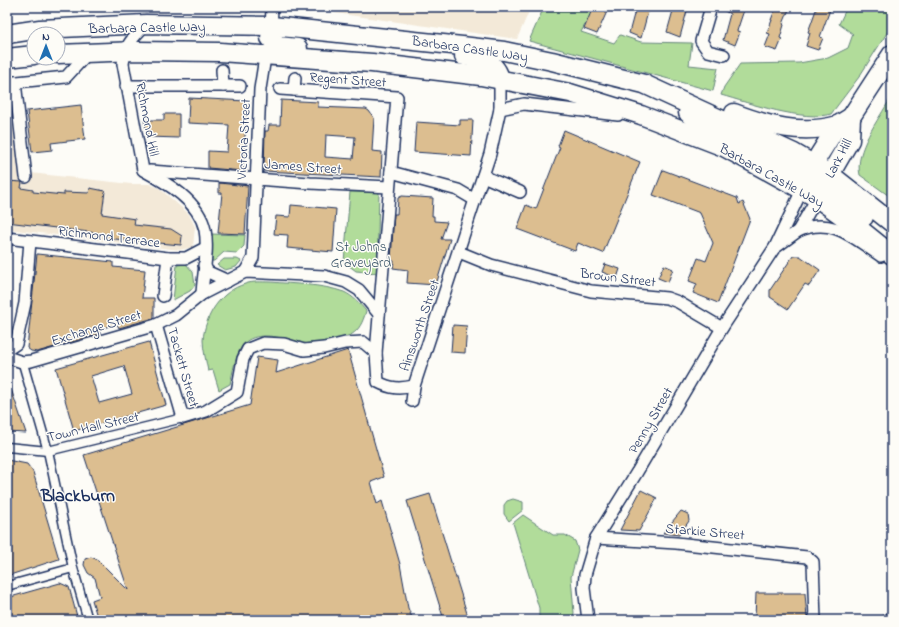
<svg xmlns="http://www.w3.org/2000/svg" width="899" height="627" font-family="'Indie Flower',sans-serif">
  <rect width="100%" height="100%" fill="#fdfcf7"/>
  <filter id="ink" filterUnits="userSpaceOnUse"><feTurbulence type="fractalNoise" baseFrequency=".025" numOctaves="2"/><feDisplacementMap in="SourceGraphic" scale="8" xChannelSelector="R" yChannelSelector="G"/><feConvolveMatrix kernelMatrix="1 2 1 2 8 2 1 2 1" color-interpolation-filters="sRGB"/></filter>
  <g filter="url(#ink)">
    <g fill="#f3e9d8">
      <path d="M 326,7 L 531,7 L 517,39 L 335,13 Z"/>
      <path d="M 9,78 L 21,172 L 131,184 L 149,184 L 159,188 L 189,214 L 195,227 L 193,247 L 180,250 L 7,229 L 7,79 Z"/>
    </g>
    <g fill="#b1dc9a" stroke="#66867c">
      <path d="M 544,7 L 595,7 L 581,32 L 614,43 L 620,35 L 641,42 L 692,43 L 689,65 L 718,68 L 713,91 L 529,41 Z"/>
      <path d="M 847,7 L 892,7 L 892,25 L 859,77 L 831,114 C 804,122 749,103 721,95 L 724,87 L 740,64 L 799,63 L 828,58 L 848,48 L 853,34 L 839,24 Z"/>
      <path d="M 890,99 L 892,100 L 892,198 L 860,175 C 854,151 879,119 890,99 Z"/>
      <path d="M 350,192 L 379,192 L 377,273 L 356,271 L 344,262 Z"/>
      <path d="M 211,234 L 245,235 L 244,246 L 237,253 L 224,252 L 214,261 L 211,261 Z"/>
      <path d="M 224,259 L 237,259 L 241,261 L 236,267 L 225,270 L 217,265 Z"/>
      <path d="M 186,264 L 193,272 L 195,285 L 190,291 L 173,300 L 177,265 Z"/>
      <path d="M 270,282 C 294,284 321,284 344,292 C 353,296 360,304 366,311 C 359,336 350,337 326,341 C 320,342 312,346 305,345 C 298,345 291,340 285,339 C 271,335 251,333 242,346 C 235,356 233,372 230,384 L 219,390 L 213,370 L 208,371 C 206,361 203,349 203,340 C 205,315 221,291 245,284 C 253,281 262,282 270,282 Z"/>
      <path d="M 513,499 L 523,502 L 523,510 L 509,521 L 504,514 L 504,505 L 507,501 Z"/>
      <path d="M 523,515 L 553,535 L 565,535 L 575,541 L 578,550 L 571,577 L 574,613 L 572,620 L 540,620 L 539,618 L 539,608 L 513,523 Z"/>
    </g>
    <g fill="#dcbe90" stroke="#1b2f5e" fill-rule="evenodd">
      <path d="M 593,7 L 609,7 L 597,34 L 584,29 Z"/>
      <path d="M 636,7 L 648,12 L 641,38 L 629,33 Z"/>
      <path d="M 674,7 L 687,11 L 680,37 L 667,32 Z"/>
      <path d="M 718,7 L 745,7 L 737,31 L 740,32 L 735,45 L 723,40 L 730,14 Z"/>
      <path d="M 776,7 L 790,7 L 783,24 L 784,25 L 780,38 L 782,39 L 777,51 L 765,47 L 770,34 L 767,33 L 772,20 L 771,20 Z"/>
      <path d="M 817,7 L 831,7 L 820,37 L 823,38 L 818,50 L 806,46 L 810,33 L 808,32 Z"/>
      <path d="M 189,98 L 247,101 L 243,171 L 208,168 L 208,151 L 227,152 L 229,125 L 188,123 Z"/>
      <path d="M 281,100 L 318,102 L 318,107 L 366,109 L 369,111 L 374,118 L 372,151 L 382,152 L 381,177 L 264,171 L 265,131 L 268,131 L 269,125 L 280,125 ZM 326,135 L 355,137 L 353,159 L 325,157 Z"/>
      <path d="M 81,105 L 85,139 L 51,143 L 52,150 L 32,152 L 27,111 Z"/>
      <path d="M 164,114 L 179,114 L 179,138 L 148,137 L 144,120 L 164,120 Z"/>
      <path d="M 460,120 L 473,120 L 471,156 L 414,152 L 416,122 L 460,125 Z"/>
      <path d="M 564,130 L 640,162 L 603,253 L 578,243 L 575,251 L 517,229 L 526,205 L 536,209 L 560,147 L 558,146 Z"/>
      <path d="M 663,170 L 737,198 L 739,204 L 743,202 L 750,219 L 718,303 L 693,293 L 697,284 L 689,281 L 698,258 L 706,261 L 713,243 L 700,213 L 653,195 Z"/>
      <path d="M 7,181 L 22,182 L 21,188 L 33,190 L 33,192 L 64,195 L 64,192 L 89,193 L 90,188 L 105,191 L 102,214 L 135,219 L 134,225 L 171,229 L 182,236 L 181,245 L 104,238 L 105,234 L 7,222 Z"/>
      <path d="M 219,183 L 248,186 L 245,234 L 218,233 L 222,193 L 219,193 Z"/>
      <path d="M 402,196 L 433,198 L 432,216 L 434,216 L 434,221 L 447,222 L 441,239 L 450,239 L 436,285 L 407,283 L 408,270 L 393,268 L 394,261 L 391,260 L 394,214 L 397,214 L 398,198 Z"/>
      <path d="M 291,205 L 336,209 L 333,252 L 287,248 L 288,235 L 274,234 L 276,216 L 290,217 Z"/>
      <path d="M 37,254 L 113,262 L 113,267 L 145,270 L 142,298 L 154,298 L 154,318 L 119,328 L 117,324 L 99,329 L 100,334 L 37,352 L 31,351 L 27,348 Z"/>
      <path d="M 793,256 L 800,256 L 820,270 L 809,286 L 805,284 L 788,309 L 770,297 L 770,290 Z"/>
      <path d="M 605,264 L 620,269 L 617,278 L 602,272 Z"/>
      <path d="M 664,265 L 673,269 L 668,282 L 658,278 Z"/>
      <path d="M 453,325 L 467,326 L 465,353 L 451,352 Z"/>
      <path d="M 149,342 L 166,405 L 74,431 L 56,368 ZM 124,366 L 132,394 L 99,403 L 91,376 Z"/>
      <path d="M 348,350 L 384,477 L 371,482 L 377,504 L 382,501 L 400,564 L 408,608 L 413,620 L 98,620 L 92,600 L 100,597 L 95,578 L 88,573 L 84,565 L 85,559 L 91,557 L 98,560 L 128,590 L 84,455 L 250,405 L 257,357 L 278,360 L 276,373 Z"/>
      <path d="M 7,383 L 9,383 L 26,433 L 7,432 Z"/>
      <path d="M 7,460 L 27,464 L 33,472 L 59,559 L 7,576 Z"/>
      <path d="M 641,490 L 657,498 L 639,531 L 620,530 Z"/>
      <path d="M 430,494 L 469,620 L 444,620 L 407,501 Z"/>
      <path d="M 681,511 L 688,514 L 689,521 L 679,535 L 663,533 Z"/>
      <path d="M 60,583 L 69,587 L 78,620 L 7,620 L 7,598 Z"/>
      <path d="M 756,593 L 805,593 L 807,618 L 802,620 L 755,619 Z"/>
    </g>
    <g fill="none" stroke-linecap="round" stroke-linejoin="round">
      <defs>
        <g id="pedestrian">
          <path d="M 24,367 L 48,451 L 73,568 L 88,620"/>
          <path d="M 7,447 L 48,451 L 183,418"/>
          <path d="M 7,586 L 73,568"/>
        </g>
        <g id="minor">
          <path d="M 711,7 L 701,41 L 708,51 L 724,55"/>
          <path d="M 146,24 C 133,38 125,44 123,64 L 143,170 C 167,183 199,201 205,230 C 209,250 203,274 202,294"/>
          <path d="M 271,32 L 272,7"/>
          <path d="M 222,70 L 223,86"/>
          <path d="M 15,82 L 26,177"/>
          <path d="M 7,83 L 66,77 L 89,52"/>
          <path d="M 126,86 L 240,86"/>
          <path d="M 280,89 L 397,97 L 376,353 L 378,382 C 391,389 400,389 414,386"/>
          <path d="M 294,90 L 295,78"/>
          <path d="M 500,109 L 524,104 L 618,115"/>
          <path d="M 150,171 L 310,183 L 389,187"/>
          <path d="M 391,172 L 458,190 L 475,200"/>
          <path d="M 483,176 L 520,192"/>
          <path d="M 798,231 C 833,216 853,238 881,256"/>
          <path d="M 7,238 L 168,258 L 186,258 L 205,248"/>
          <path d="M 776,247 L 798,231 L 817,198"/>
          <path d="M 459,252 L 491,265 L 591,291 L 667,298 L 678,302 L 722,328"/>
          <path d="M 204,265 L 208,272 L 228,281"/>
          <path d="M 245,272 L 253,258 L 260,89 L 266,51"/>
          <path d="M 163,296 L 168,258"/>
          <path d="M 156,325 L 183,418 L 206,411 L 237,392 L 243,359 L 248,349 L 263,343 L 284,344 L 304,350 L 324,348 L 345,343 L 363,342 L 376,353"/>
          <path d="M 7,350 L 16,344 L 25,303 L 30,241"/>
          <path d="M 7,357 L 22,362 L 31,361 L 156,325 L 176,315 L 202,294 L 245,272 L 324,276 L 346,282 L 359,290 L 379,314"/>
          <path d="M 412,401 L 414,386 L 490,154 L 500,109 L 500,80"/>
          <path d="M 596,538 L 676,543 L 807,557 L 813,562 L 815,620"/>
          <path d="M 588,620 L 584,588 L 585,575 L 596,538 L 637,472 L 722,328 L 775,247 L 802,190"/>
          <path d="M 888,620 L 892,619"/>
        </g>
        <g id="trunk">
          <path d="M 7,34 L 40,29 L 146,24 L 272,26 L 462,46 L 504,51 L 552,61 L 644,84 L 794,153 L 830,174 L 892,223"/>
          <path d="M 270,38 L 278,46 L 298,48"/>
          <path d="M 58,54 L 137,51 L 220,52 L 372,63 L 481,76 L 570,93 L 641,115 L 724,147 L 817,198 L 856,226 L 892,255"/>
          <path d="M 464,56 C 481,59 497,61 500,80"/>
          <path d="M 7,58 L 34,55"/>
          <path d="M 688,113 C 708,135 766,150 794,168 C 800,172 807,175 812,181 C 816,185 817,192 817,198"/>
          <path d="M 734,113 C 768,126 802,135 838,125"/>
          <path d="M 815,174 L 823,186 L 864,217"/>
          <path d="M 809,176 L 819,155 L 838,125 L 851,117 L 892,54"/>
          <path d="M 824,185 L 850,140 L 851,117"/>
        </g>
      </defs>
      <use href="#pedestrian" stroke="#1b2f5e" stroke-width="11"/>
      <use href="#minor" stroke="#1b2f5e" stroke-width="14"/>
      <use href="#trunk" stroke="#1b2f5e" stroke-width="21"/>
      <use href="#pedestrian" stroke="#fdfcf7" stroke-width="8"/>
      <use href="#minor" stroke="#fdfcf7" stroke-width="11"/>
      <use href="#trunk" stroke="#fdfcf7" stroke-width="18"/>
    </g>
  </g>
  <g text-anchor="middle" stroke-width="3" stroke-linejoin="round" paint-order="stroke">
    <g font-size="14" fill="#1b2f5e" stroke="#fdfcf7">
      <text transform="translate(147 27) rotate(-1)" y="5">Barbara Castle Way</text>
      <text transform="translate(470 48) rotate(8)" y="5">Barbara Castle Way</text>
      <text transform="translate(348 79) rotate(4)" y="5">Regent Street</text>
      <text transform="translate(148 119) rotate(79)" y="5">Richmond Hill</text>
      <text transform="translate(243 139) rotate(-87)" y="5">Victoria Street</text>
      <text transform="translate(838 158) rotate(-62)" y="5">Lark Hill</text>
      <text transform="translate(303 166) rotate(4)" y="5">James Street</text>
      <text transform="translate(772 175) rotate(29)" y="5">Barbara Castle Way</text>
      <text transform="translate(109 236) rotate(7)" y="5">Richmond Terrace</text>
      <text transform="translate(618 277) rotate(7)" y="5">Brown Street</text>
      <text transform="translate(419 325) rotate(-71)" y="5">Ainsworth Street</text>
      <text transform="translate(96 327) rotate(-17)" y="5">Exchange Street</text>
      <text transform="translate(184 367) rotate(74)" y="5">Tackett Street</text>
      <text transform="translate(650 420) rotate(-60)" y="5">Penny Street</text>
      <text transform="translate(93 426) rotate(-13)" y="5">Town Hall Street</text>
      <text transform="translate(705 531) rotate(5)" y="5">Starkie Street</text>
    </g>
    <g font-size="14" fill="#405a6d" stroke="#fdfcf7">
      <text x="361" y="251">St Johns<tspan x="361" dy="16">Graveyard</tspan></text>
    </g>
    <g font-size="18" font-weight="bold" fill="#1b2f5e" stroke="#fdfcf7">
      <text x="78" y="501">Blackburn</text>
    </g>
  </g>
  <rect width="899" height="627" fill="none" stroke="#fdfcf7" stroke-width="24"/>
  <rect x="12" y="12" width="875" height="603" fill="none" stroke="#1b2f5e" stroke-width="1.5" filter="url(#ink)"/>
  <g transform="translate(46 46)"><circle r="19" fill="#fdfcf7" stroke="#a3aaba"/>
  <path d="M0-3L7 15L0 10L-7 15Z" fill="#1f6fb2"/>
  <text y="-6" font-size="11" font-weight="bold" text-anchor="middle" fill="#1b2f5e">N</text>
  </g>
</svg>
